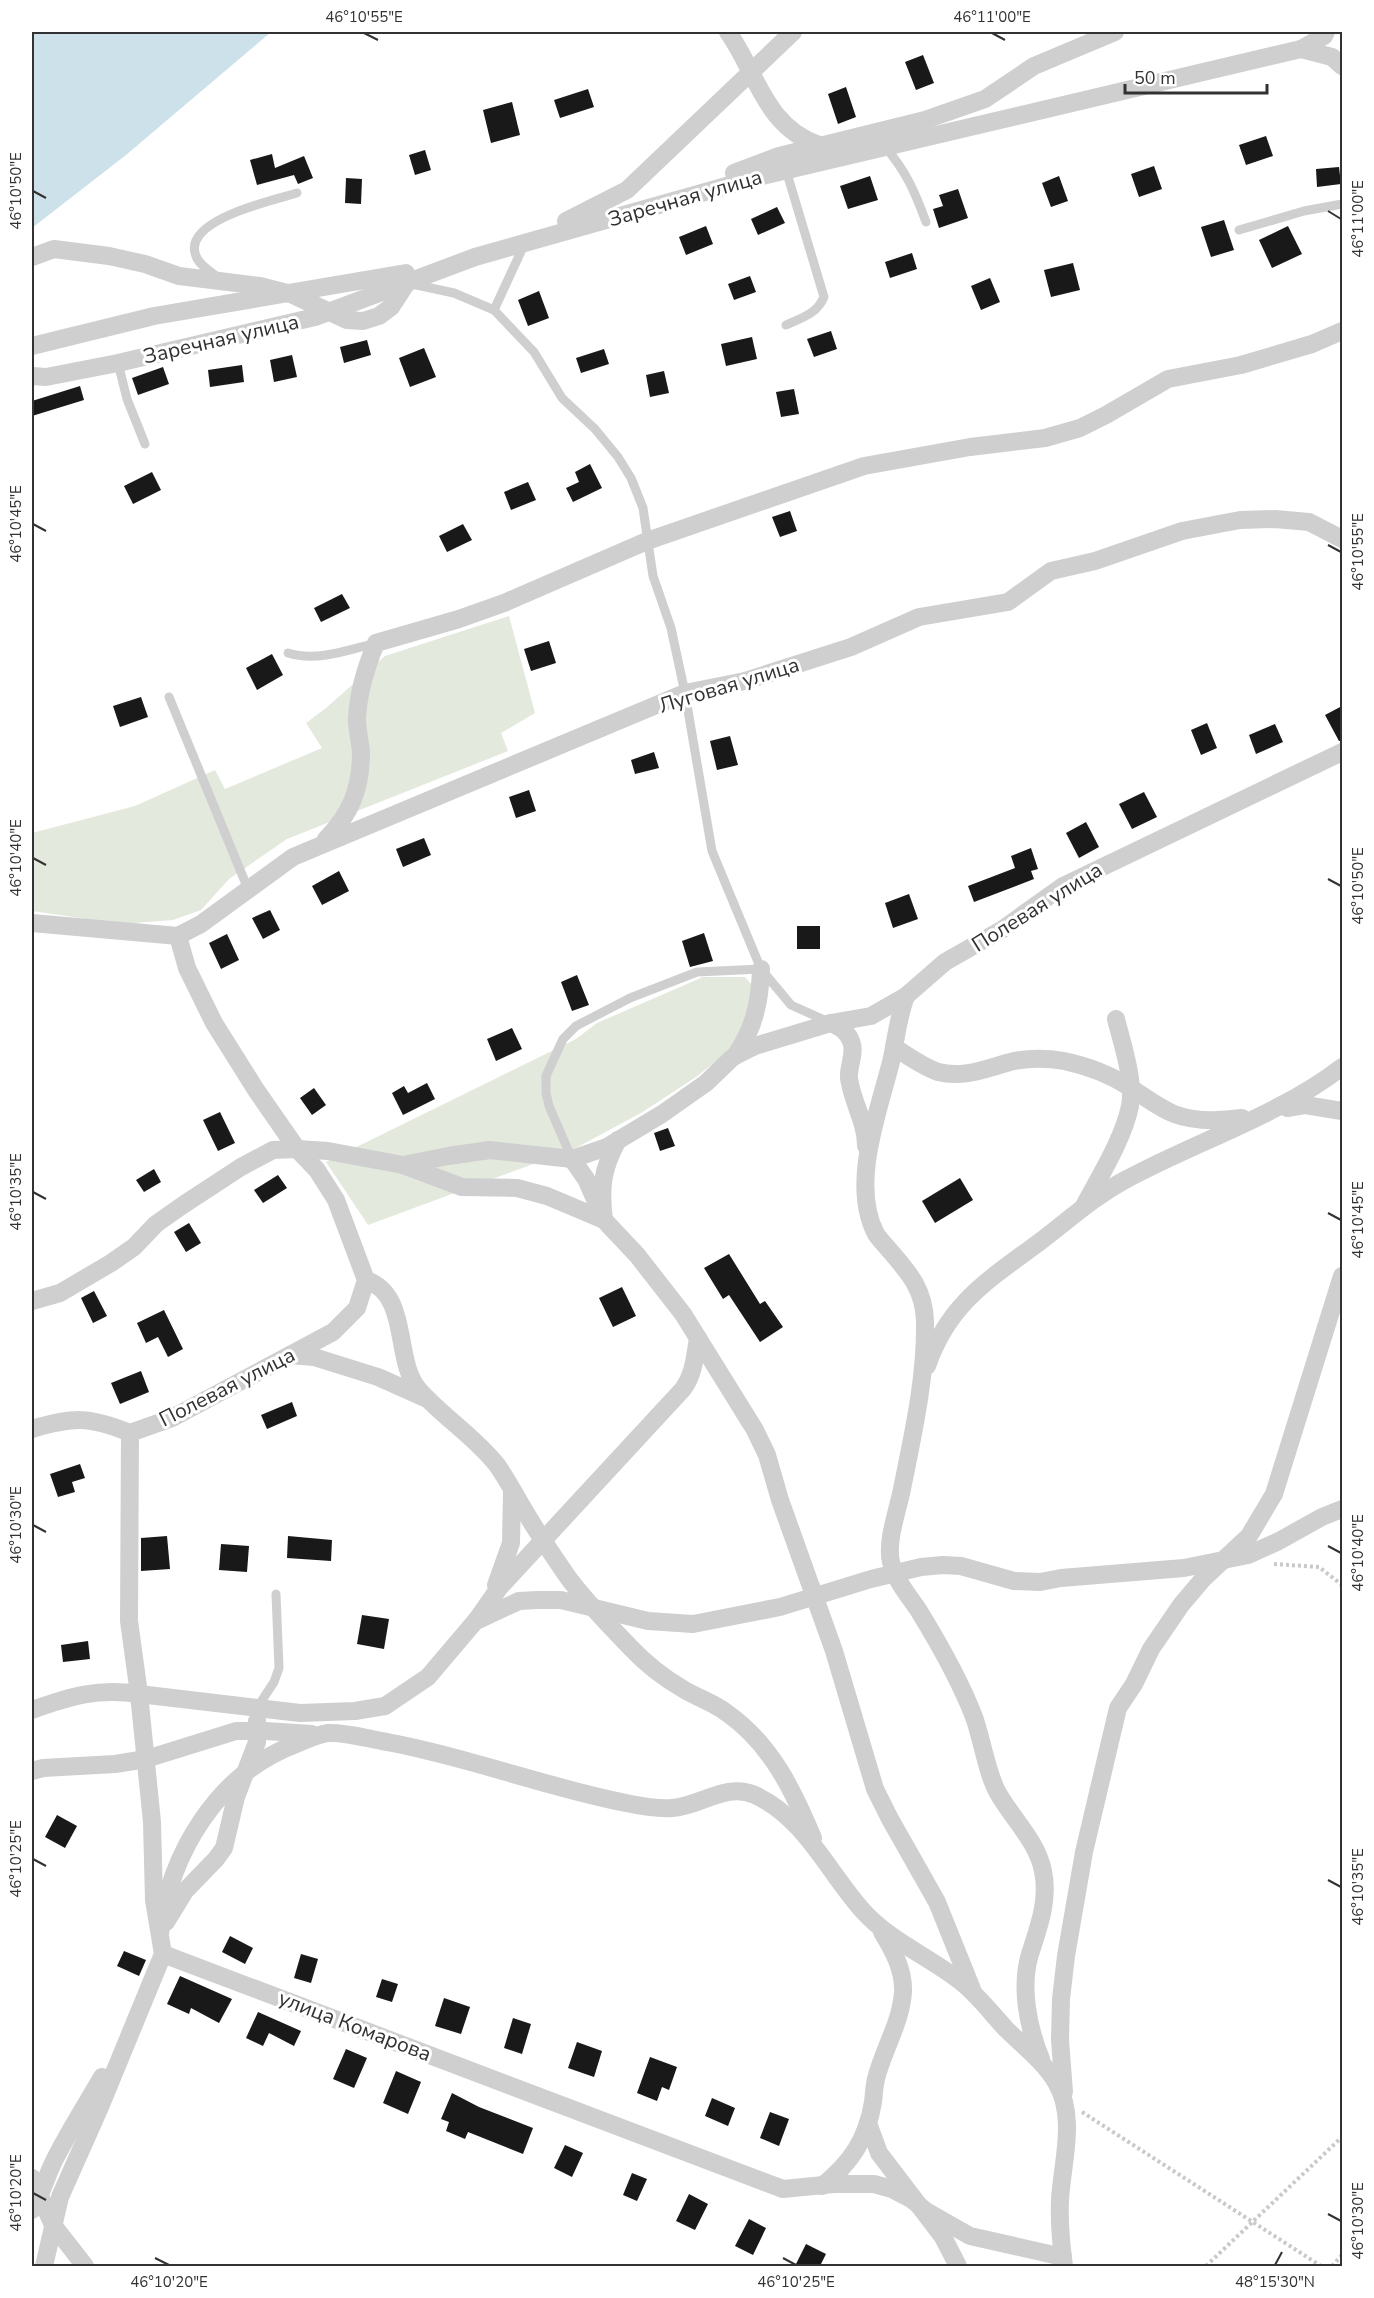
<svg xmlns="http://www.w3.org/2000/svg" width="1374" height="2298" font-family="'Nunito Sans',sans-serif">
  <rect width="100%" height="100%" fill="#fff"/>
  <g fill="#e3e9dc">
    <path d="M 509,616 L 535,713 L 501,733 L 508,751 L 287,839 L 229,879 L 201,910 L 173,920 L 121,924 L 32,911 L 32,833 L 135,806 L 215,770 L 225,789 L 322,748 L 306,723 L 326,708 L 385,656 Z"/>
    <path d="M 703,977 L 745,977 L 753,986 L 745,1024 L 733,1044 L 720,1058 L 696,1077 L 641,1113 L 574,1149 L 368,1225 L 326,1162 L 576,1039 L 597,1023 Z"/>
  </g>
  <path fill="#cde1ea" d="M 32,32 L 271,32 L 126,155 L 32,228 Z"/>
  <g fill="#191919">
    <path d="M 923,55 L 934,83 L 916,90 L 905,62 Z"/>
    <path d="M 846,87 L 856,117 L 838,124 L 828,94 Z"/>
    <path d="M 588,89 L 594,107 L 560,118 L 554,100 Z"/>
    <path d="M 512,102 L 520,135 L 491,143 L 483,110 Z"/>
    <path d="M 1266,136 L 1273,156 L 1246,165 L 1239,145 Z"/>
    <path d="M 425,150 L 431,170 L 415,175 L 409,155 Z"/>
    <path d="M 272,154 L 275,168 L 304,156 L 313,178 L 298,184 L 294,175 L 257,185 L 250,160 Z"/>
    <path d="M 1154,166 L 1162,189 L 1139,197 L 1131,174 Z"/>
    <path d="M 1339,167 L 1341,184 L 1317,187 L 1316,169 Z"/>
    <path d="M 870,176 L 878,200 L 848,209 L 840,186 Z"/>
    <path d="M 1059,176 L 1068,201 L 1051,207 L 1042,183 Z"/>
    <path d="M 346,178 L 362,179 L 361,204 L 345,203 Z"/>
    <path d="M 958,189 L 968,218 L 939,228 L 933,209 L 943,206 L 939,195 Z"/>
    <path d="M 777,207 L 785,223 L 758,235 L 751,219 Z"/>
    <path d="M 1224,220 L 1234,250 L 1211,257 L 1201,227 Z"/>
    <path d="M 706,226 L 713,244 L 686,255 L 679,237 Z"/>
    <path d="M 1288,226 L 1302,254 L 1272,268 L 1259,240 Z"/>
    <path d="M 912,253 L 917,269 L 890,278 L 885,262 Z"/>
    <path d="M 1073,263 L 1080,290 L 1051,297 L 1044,270 Z"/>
    <path d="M 750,276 L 756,292 L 734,300 L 728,284 Z"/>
    <path d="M 990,278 L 1000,302 L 981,310 L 971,286 Z"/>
    <path d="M 539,291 L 549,318 L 528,326 L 518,300 Z"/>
    <path d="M 831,331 L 837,349 L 814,357 L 807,339 Z"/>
    <path d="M 752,337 L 757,359 L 726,366 L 721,344 Z"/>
    <path d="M 367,340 L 371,355 L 344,363 L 340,347 Z"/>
    <path d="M 424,348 L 436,377 L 410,387 L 399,358 Z"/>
    <path d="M 604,349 L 609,364 L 581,373 L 576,358 Z"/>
    <path d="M 292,355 L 297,377 L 274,382 L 270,360 Z"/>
    <path d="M 242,365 L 244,382 L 210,387 L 208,370 Z"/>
    <path d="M 163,367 L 169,384 L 138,395 L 132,378 Z"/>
    <path d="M 664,371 L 669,393 L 650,397 L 646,375 Z"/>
    <path d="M 80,386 L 84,400 L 32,416 L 32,401 Z"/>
    <path d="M 794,389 L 799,414 L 781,417 L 776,392 Z"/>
    <path d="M 590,464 L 602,488 L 573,502 L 566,488 L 579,482 L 575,472 Z"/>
    <path d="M 152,472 L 161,490 L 133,504 L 124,486 Z"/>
    <path d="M 528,482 L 536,500 L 511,510 L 504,492 Z"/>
    <path d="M 790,511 L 797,531 L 780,537 L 772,517 Z"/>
    <path d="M 463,524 L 472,540 L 447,552 L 439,536 Z"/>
    <path d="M 342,594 L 350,608 L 321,622 L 314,608 Z"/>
    <path d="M 549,641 L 556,663 L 531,671 L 524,649 Z"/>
    <path d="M 272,654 L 283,675 L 257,690 L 246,668 Z"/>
    <path d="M 141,697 L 148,717 L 120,727 L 113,706 Z"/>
    <path d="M 1342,706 L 1342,741 L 1339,741 L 1325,715 Z"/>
    <path d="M 1207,723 L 1217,748 L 1201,755 L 1191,730 Z"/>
    <path d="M 1275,724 L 1283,742 L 1256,754 L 1249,735 Z"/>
    <path d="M 730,736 L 738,765 L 717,770 L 710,741 Z"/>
    <path d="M 654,752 L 659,768 L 635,774 L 631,760 Z"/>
    <path d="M 529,790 L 536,811 L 516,818 L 509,797 Z"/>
    <path d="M 1144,792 L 1157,817 L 1132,829 L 1119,804 Z"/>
    <path d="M 1086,822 L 1099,847 L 1079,858 L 1066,833 Z"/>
    <path d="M 424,838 L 431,855 L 403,867 L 396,849 Z"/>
    <path d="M 1031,848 L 1038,869 L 1031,871 L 1034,879 L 974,902 L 968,886 L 1015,868 L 1011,856 Z"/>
    <path d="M 339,871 L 349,891 L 322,905 L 312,886 Z"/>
    <path d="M 909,894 L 918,919 L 893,928 L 885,903 Z"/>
    <path d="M 270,910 L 280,930 L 263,939 L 252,918 Z"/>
    <rect x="797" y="926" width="23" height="23"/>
    <path d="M 704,933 L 713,961 L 690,967 L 682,941 Z"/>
    <path d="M 227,934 L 239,960 L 221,969 L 209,943 Z"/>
    <path d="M 577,975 L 589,1005 L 572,1011 L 561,982 Z"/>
    <path d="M 512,1028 L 522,1049 L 496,1061 L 487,1039 Z"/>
    <path d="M 427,1083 L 435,1099 L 403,1115 L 392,1093 L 404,1086 L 408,1093 Z"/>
    <path d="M 314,1088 L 326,1105 L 312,1115 L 300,1098 Z"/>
    <path d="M 220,1112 L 235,1143 L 218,1151 L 203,1120 Z"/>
    <path d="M 668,1128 L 675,1146 L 660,1151 L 654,1133 Z"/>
    <path d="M 154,1169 L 161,1182 L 144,1192 L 136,1180 Z"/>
    <path d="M 278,1175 L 287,1188 L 263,1203 L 254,1190 Z"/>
    <path d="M 960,1178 L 973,1200 L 935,1223 L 922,1201 Z"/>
    <path d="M 189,1223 L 201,1243 L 186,1252 L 174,1232 Z"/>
    <path d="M 729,1254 L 760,1304 L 765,1301 L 783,1327 L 760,1342 L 729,1295 L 723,1299 L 704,1268 Z"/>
    <path d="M 622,1287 L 636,1316 L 613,1327 L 599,1298 Z"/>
    <path d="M 94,1291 L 107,1316 L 93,1323 L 81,1298 Z"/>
    <path d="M 164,1310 L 183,1349 L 168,1357 L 158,1337 L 146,1343 L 137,1323 Z"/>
    <path d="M 141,1371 L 149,1392 L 120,1404 L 111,1383 Z"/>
    <path d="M 292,1402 L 297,1416 L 267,1429 L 261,1415 Z"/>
    <path d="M 80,1464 L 85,1478 L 72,1482 L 75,1492 L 58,1497 L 50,1474 Z"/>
    <path d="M 167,1536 L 170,1569 L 141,1571 L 141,1538 Z"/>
    <path d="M 288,1536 L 332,1540 L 331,1561 L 287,1558 Z"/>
    <path d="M 221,1544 L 249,1546 L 247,1572 L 219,1570 Z"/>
    <path d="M 362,1615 L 389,1619 L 384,1649 L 357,1644 Z"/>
    <path d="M 88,1641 L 90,1659 L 63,1662 L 61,1645 Z"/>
    <path d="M 57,1815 L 77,1826 L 65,1848 L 45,1837 Z"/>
    <path d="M 230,1936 L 253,1948 L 245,1964 L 222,1952 Z"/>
    <path d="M 124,1951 L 146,1960 L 139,1976 L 117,1966 Z"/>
    <path d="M 301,1954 L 318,1959 L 311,1983 L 294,1978 Z"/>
    <path d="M 180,1976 L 232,1999 L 219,2023 L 191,2008 L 189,2014 L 167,2004 Z"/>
    <path d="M 382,1979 L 398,1984 L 392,2002 L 376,1997 Z"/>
    <path d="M 444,1998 L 470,2007 L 461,2034 L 435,2026 Z"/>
    <path d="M 258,2012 L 301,2031 L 294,2046 L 269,2033 L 263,2046 L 246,2038 Z"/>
    <path d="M 513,2018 L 531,2024 L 522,2054 L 504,2048 Z"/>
    <path d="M 577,2042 L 602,2051 L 594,2077 L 568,2068 Z"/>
    <path d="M 346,2049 L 367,2058 L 354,2088 L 333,2079 Z"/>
    <path d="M 650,2057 L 677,2067 L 669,2090 L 662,2087 L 657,2101 L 637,2093 Z"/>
    <path d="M 396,2071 L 421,2082 L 408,2114 L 383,2103 Z"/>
    <path d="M 452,2093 L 479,2107 L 533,2128 L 523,2154 L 468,2132 L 465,2139 L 446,2131 L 449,2122 L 441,2119 Z"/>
    <path d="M 712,2098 L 735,2108 L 728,2126 L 705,2116 Z"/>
    <path d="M 770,2112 L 789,2119 L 779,2146 L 760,2138 Z"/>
    <path d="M 565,2145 L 583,2153 L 572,2177 L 554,2168 Z"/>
    <path d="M 632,2173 L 647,2179 L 637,2201 L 623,2195 Z"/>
    <path d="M 689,2194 L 708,2204 L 695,2230 L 676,2221 Z"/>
    <path d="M 749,2219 L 766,2228 L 753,2255 L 735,2246 Z"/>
    <path d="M 806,2244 L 826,2254 L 820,2266 L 795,2266 Z"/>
  </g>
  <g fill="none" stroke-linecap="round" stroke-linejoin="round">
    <g stroke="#c9c9c9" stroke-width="4" stroke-dasharray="3 3" stroke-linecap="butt">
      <path d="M 1274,1564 L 1319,1567 L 1342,1585"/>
      <path d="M 1082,2112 L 1321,2266"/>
      <path d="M 1206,2266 L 1342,2137"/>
      <path d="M 1332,2266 L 1342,2255"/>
    </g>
    <g stroke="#cfcfcf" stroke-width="9">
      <path d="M 885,147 C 906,171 915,192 926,222"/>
      <path d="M 1239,230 L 1304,211 L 1342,204"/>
      <path d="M 219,278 C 211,272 199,265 196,256 C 181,220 274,200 297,193"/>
      <path d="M 412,284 L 454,293 L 494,310 L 534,352 L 562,398 L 595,429 L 618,457 L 631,478 L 643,508 L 653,576 L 671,628 L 685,693 L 712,851 L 761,969 L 791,1005 L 829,1022"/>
      <path d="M 494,310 L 524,245"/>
      <path d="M 786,325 C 801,318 817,314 824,297 L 786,170"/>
      <path d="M 118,363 L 127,399 L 145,444"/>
      <path d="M 288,653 C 317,662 348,650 376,643"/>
      <path d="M 169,697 L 248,889"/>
      <path d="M 572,1159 L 549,1106 L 546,1093 L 546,1076 L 563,1039 L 576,1026 L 630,998 L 697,972 L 761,969"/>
      <path d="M 257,1708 L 274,1682 L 279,1668 L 276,1594"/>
    </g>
    <g stroke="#cfcfcf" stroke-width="18">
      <path d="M 728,32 C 757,73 765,127 819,145"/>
      <path d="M 1301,49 L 1324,36 L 1326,32"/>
      <path d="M 734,173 L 779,156 L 925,120 L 985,99 L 1034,66 L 1115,32"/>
      <path d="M 566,221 L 627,190 L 793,32"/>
      <path d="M 32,257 L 54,249 L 109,256 L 145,264 L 179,276 L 260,286 L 291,294 L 347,320 L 363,321 L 379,316 L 391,307 L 408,281"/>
      <path d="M 32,346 L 154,316 L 406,273"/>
      <path d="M 32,376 L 46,377 L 118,363 L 315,317 L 475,257 L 762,176 L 1301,49 L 1332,57 L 1342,66"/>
      <path d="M 326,839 C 351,814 361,788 361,752 C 360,741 357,730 357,719 C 358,693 366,667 376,643 L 459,619 L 504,603 L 647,541 L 864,466 L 970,447 L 1045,438 L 1080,428 L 1106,415 L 1168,379 L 1241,365 L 1312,344 L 1342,331"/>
      <path d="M 32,923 L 178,936 L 201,924 L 293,857 L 685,693 L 745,681 L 851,647 L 919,617 L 1008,602 L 1051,571 L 1095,561 L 1182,531 L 1240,520 L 1275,519 L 1309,522 L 1342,539"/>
      <path d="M 906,996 C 898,1017 896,1040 891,1062 C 878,1113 850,1185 876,1234 C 880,1240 886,1246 891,1252 C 910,1274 924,1290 925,1321 C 926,1378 913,1434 902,1489 C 898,1510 886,1541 891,1562 C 895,1580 909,1596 919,1611 C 938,1642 961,1683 974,1717 C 982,1739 987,1774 998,1793 C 1012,1818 1037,1841 1043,1871 C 1049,1900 1039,1926 1030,1954 C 1020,1987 1028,2027 1041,2059"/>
      <path d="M 831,1023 C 840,1027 847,1031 851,1041 C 856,1053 848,1066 849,1078 C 852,1102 866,1121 866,1146"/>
      <path d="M 894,1047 C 908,1056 923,1067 938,1072 C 965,1079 989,1067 1014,1061 C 1031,1058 1047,1058 1064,1061 C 1088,1066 1111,1075 1131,1088 C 1145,1097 1159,1108 1174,1114 C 1195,1122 1221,1121 1242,1118"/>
      <path d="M 735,1056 C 754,1029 760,1002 761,969"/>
      <path d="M 1287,1108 L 1305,1105 L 1342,1111"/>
      <path d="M 572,1159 L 586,1179 L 604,1220 L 637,1255 L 683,1314 L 755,1430 L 767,1455 L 780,1500 L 834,1651 L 875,1789 L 890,1819 L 937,1902 L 972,1989"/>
      <path d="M 403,1165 L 462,1187 L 517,1188 L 547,1196 L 604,1220 C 600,1188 602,1169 618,1140"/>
      <path d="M 1085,1204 C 1100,1176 1124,1137 1130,1106 C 1135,1082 1122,1043 1116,1019"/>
      <path d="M 366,1280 C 411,1295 393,1361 419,1390 C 443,1417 474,1436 497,1465 C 507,1479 514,1493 523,1508 C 536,1531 552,1554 567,1576 C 585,1601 609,1625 630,1647 C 646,1664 664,1678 683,1689 C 698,1698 714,1703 727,1713 C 771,1744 793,1790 813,1838"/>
      <path d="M 32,1301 L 60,1293 L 111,1263 L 134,1247 L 156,1224 L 183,1205 L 241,1167 L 273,1150 L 297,1149 L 328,1151 L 403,1165 L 448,1156 L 490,1150 L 572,1159 L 607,1147 L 662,1114 L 706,1083 L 733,1057 L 755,1046 L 831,1023 L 871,1016 L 906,996 L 945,962 L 1003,929 L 1063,886 L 1342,752"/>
      <path d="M 290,1355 L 314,1357 L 378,1377 L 425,1398"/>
      <path d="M 927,1366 C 947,1308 982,1284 1030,1249 C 1062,1226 1090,1199 1125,1180 C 1195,1142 1280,1115 1342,1067"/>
      <path d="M 32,1429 C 73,1417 89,1416 130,1433"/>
      <path d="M 496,1585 L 511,1543 L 512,1493"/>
      <path d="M 478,1620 L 519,1601 L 537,1600 L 561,1600 L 648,1621 L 693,1624 L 780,1607 L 871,1579 L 921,1567 L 943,1565 L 961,1566 L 1014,1581 L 1040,1582 L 1061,1578 L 1184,1568 L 1248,1555 L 1279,1541 L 1322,1517 L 1342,1509"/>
      <path d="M 32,1710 C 71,1696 97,1688 139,1694 L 129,1621 L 130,1433 L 172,1418 L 333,1332 L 357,1308 L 366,1280 L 336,1200 L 317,1170 L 297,1149 L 256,1090 L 214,1023 L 187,968 L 178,936"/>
      <path d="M 32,1771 L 43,1768 L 115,1764 L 146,1759 L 236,1731 L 265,1731 L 312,1734"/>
      <path d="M 166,1922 L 185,1891 L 216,1859 L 224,1848 L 236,1797 L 257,1742 L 257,1721"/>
      <path d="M 160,1934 C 169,1854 218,1773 296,1744 C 306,1740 318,1734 328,1733 C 347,1732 368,1739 387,1742 C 468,1757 545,1787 626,1803 C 640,1806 658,1809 672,1808 C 701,1806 726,1782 755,1795 C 805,1818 828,1872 863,1911 C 890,1941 928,1956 960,1981 C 977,1994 991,2013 1006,2029 C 1023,2046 1044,2062 1056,2082 C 1077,2118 1062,2162 1060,2200 C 1059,2222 1061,2244 1064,2266"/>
      <path d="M 163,1954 L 154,1900 L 152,1822 L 139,1694 L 300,1713 L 355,1711 L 385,1706 L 428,1677 L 478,1618 L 499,1588 L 683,1389 C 694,1374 695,1356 698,1338"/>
      <path d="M 163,1954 L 783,2189 L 834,2184 L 874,2184 L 892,2189 L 911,2199 L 926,2211 L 970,2236 L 1063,2257"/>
      <path d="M 1064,2092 L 1060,2040 L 1061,1999 L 1066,1956 L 1084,1852 L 1118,1708 L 1134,1684 L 1151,1649 L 1181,1605 L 1203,1579 L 1249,1536 L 1274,1494 L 1342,1276"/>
      <path d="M 868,2123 L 879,2153 L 943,2237 L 958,2266"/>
      <path d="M 32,2178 L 53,2225 L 85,2266"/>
      <path d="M 822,2186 C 851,2163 867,2139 873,2102 C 874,2095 874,2087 876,2079 C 883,2050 901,2023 903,1992 C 904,1970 893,1950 882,1932"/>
      <path d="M 32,2210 C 43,2192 47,2173 57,2155 C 71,2128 87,2103 102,2077"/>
      <path d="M 44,2266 L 60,2197 L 100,2107 L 163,1954"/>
    </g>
  </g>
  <path fill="none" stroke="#323232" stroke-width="2" d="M 364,33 L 378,40M 992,33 L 1005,40M 33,191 L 46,198M 1328,211 L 1341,219M 33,524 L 46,531M 1328,545 L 1341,552M 33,858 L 46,865M 1328,879 L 1341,886M 33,1192 L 46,1199M 1328,1213 L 1341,1220M 33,1525 L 46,1532M 1328,1546 L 1341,1553M 33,1859 L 46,1866M 1328,1880 L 1341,1887M 33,2193 L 46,2200M 1328,2214 L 1341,2221M 155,2258 L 169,2265M 783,2258 L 796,2265M 1275,2265 L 1282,2252"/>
  <g text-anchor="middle" stroke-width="6" stroke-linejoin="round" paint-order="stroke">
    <g font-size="21" fill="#323232" stroke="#fff">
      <text transform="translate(685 198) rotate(-16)" y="7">Заречная улица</text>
      <text transform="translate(221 339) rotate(-13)" y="7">Заречная улица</text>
      <text transform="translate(729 685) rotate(-17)" y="7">Луговая улица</text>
      <text transform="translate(1037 907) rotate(-32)" y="7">Полевая улица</text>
      <text transform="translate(227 1387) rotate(-27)" y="7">Полевая улица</text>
      <text transform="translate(355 2026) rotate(21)" y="7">улица Комарова</text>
    </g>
  </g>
  <rect width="1374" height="2298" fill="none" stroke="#ffffff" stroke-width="66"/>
  <path d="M1125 84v9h142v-9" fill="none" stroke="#323232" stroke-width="3"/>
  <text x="1134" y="84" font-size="18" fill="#323232" stroke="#ffffff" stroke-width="4.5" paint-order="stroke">50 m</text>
  <rect x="33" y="33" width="1308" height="2232" fill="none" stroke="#323232" stroke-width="2"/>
  <g font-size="15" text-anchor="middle" fill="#323232">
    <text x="364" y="22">46°10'55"E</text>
    <text x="992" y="22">46°11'00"E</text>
    <text transform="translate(16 191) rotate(-90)" y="5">46°10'50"E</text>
    <text transform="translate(1358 219) rotate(-90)" y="5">46°11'00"E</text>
    <text transform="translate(16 524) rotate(-90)" y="5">46°10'45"E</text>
    <text transform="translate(1358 552) rotate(-90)" y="5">46°10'55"E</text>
    <text transform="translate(16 858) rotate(-90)" y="5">46°10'40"E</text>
    <text transform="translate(1358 886) rotate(-90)" y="5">46°10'50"E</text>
    <text transform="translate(16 1192) rotate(-90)" y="5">46°10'35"E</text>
    <text transform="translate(1358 1220) rotate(-90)" y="5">46°10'45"E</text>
    <text transform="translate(16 1525) rotate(-90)" y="5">46°10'30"E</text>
    <text transform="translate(1358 1553) rotate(-90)" y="5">46°10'40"E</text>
    <text transform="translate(16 1859) rotate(-90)" y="5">46°10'25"E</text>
    <text transform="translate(1358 1887) rotate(-90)" y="5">46°10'35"E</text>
    <text transform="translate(16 2193) rotate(-90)" y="5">46°10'20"E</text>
    <text transform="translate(1358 2221) rotate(-90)" y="5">46°10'30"E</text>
    <text x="169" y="2287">46°10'20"E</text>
    <text x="796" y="2287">46°10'25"E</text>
    <text x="1275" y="2287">48°15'30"N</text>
  </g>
</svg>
